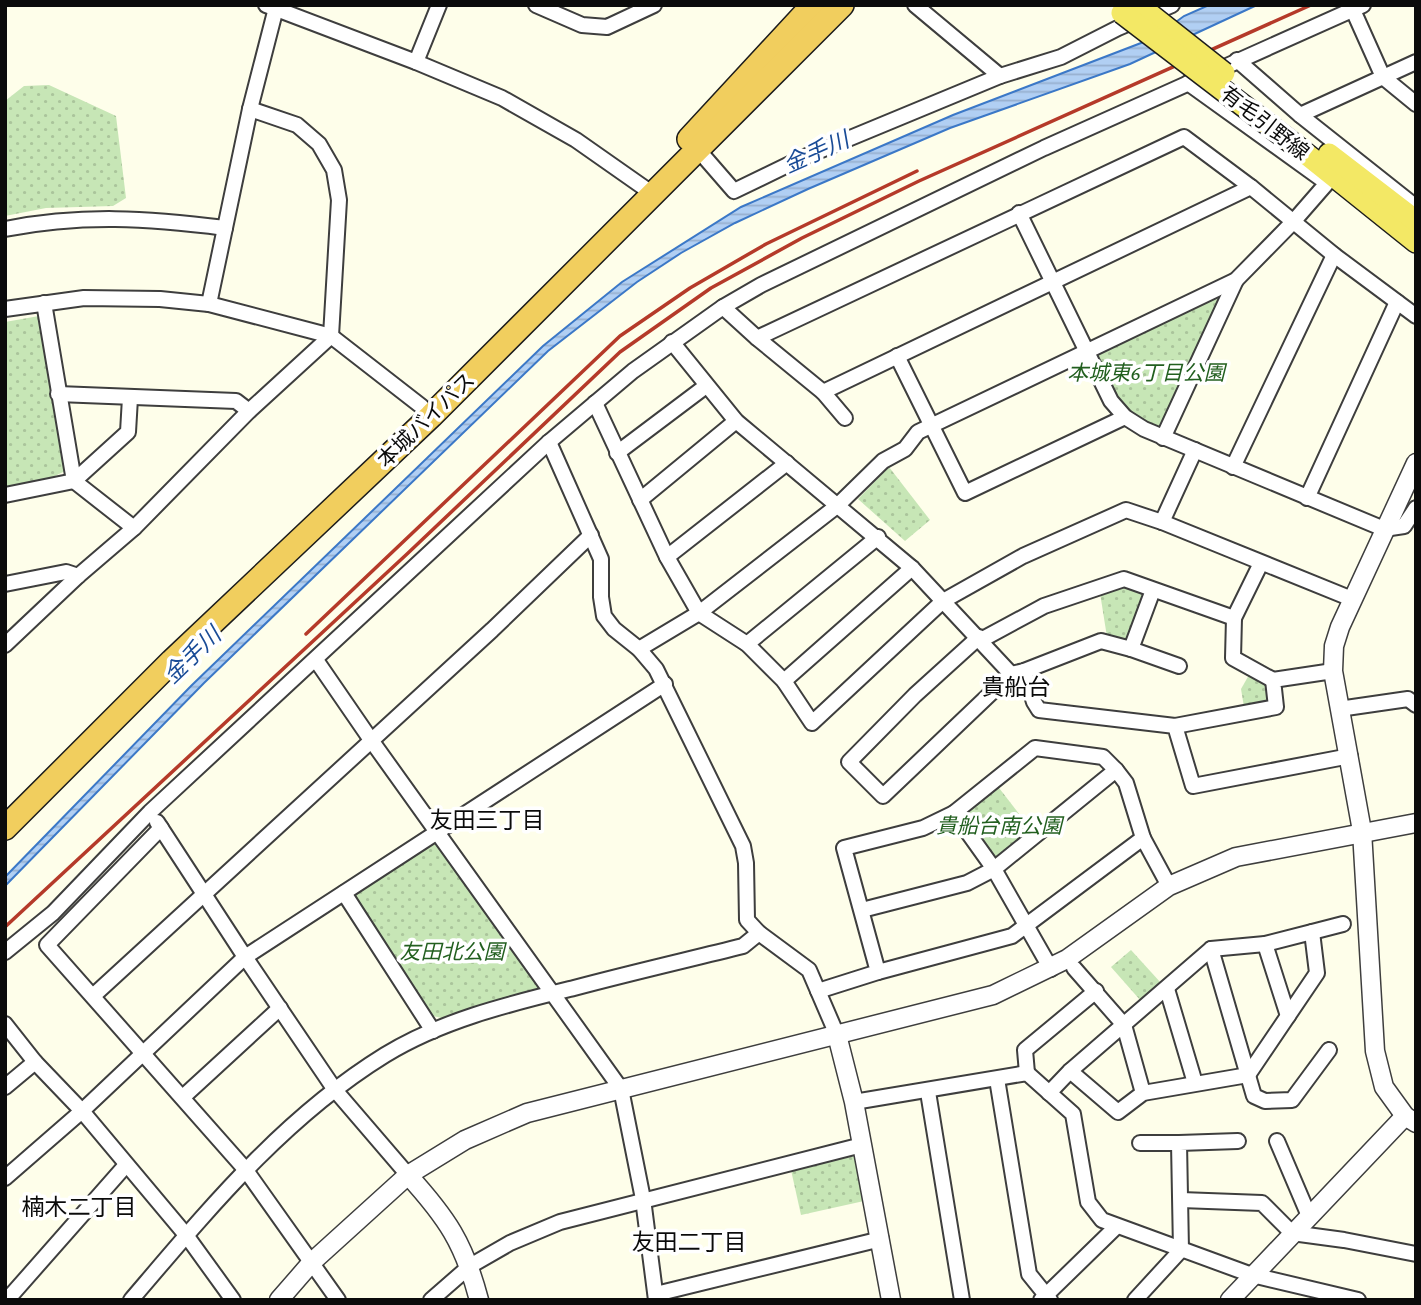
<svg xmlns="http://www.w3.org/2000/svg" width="1421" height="1305" font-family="'Crimson Pro','Noto Sans JP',serif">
  <defs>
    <pattern id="green-dots" width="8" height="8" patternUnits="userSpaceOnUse" patternTransform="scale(1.75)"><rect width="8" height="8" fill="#c7e6b6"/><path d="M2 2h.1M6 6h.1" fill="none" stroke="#aac49b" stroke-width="1.8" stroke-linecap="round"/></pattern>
    <pattern id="water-rules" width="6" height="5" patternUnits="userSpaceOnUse" patternTransform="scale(1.75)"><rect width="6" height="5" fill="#b1cff3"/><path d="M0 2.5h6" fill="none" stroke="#97b0cf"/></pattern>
  </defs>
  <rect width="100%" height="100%" fill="#fefeea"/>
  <g fill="url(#green-dots)">
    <path d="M 49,85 L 116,116 L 126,198 L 113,206 L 46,208 L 5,216 L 5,101 L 24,86 Z"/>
    <path d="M 1216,296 L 1221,302 L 1162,430 C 1120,410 1113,396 1094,354 Z"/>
    <path d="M 39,316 L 67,470 L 51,478 L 5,487 L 5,322 Z"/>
    <path d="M 889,467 L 930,520 L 905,541 L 858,499 Z"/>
    <path d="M 1124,586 L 1148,595 L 1131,639 L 1122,643 L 1107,637 L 1100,593 Z"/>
    <path d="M 1249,675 L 1268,686 L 1269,703 L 1244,707 L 1241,689 Z"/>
    <path d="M 996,784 L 1033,832 L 994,861 L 962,812 Z"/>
    <path d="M 430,844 L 439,844 L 539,988 L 537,993 L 488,1003 L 446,1019 L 433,1016 L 352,896 L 354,890 Z"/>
    <path d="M 1131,950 L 1161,983 L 1141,1001 L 1111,967 Z"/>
    <path d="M 855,1156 L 864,1201 L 801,1215 L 791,1170 Z"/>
  </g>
  <path fill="url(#water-rules)" stroke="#3b78c7" stroke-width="2" d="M 1209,5 L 1257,5 L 1130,64 L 950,128 L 808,189 L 735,223 L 681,253 L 637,282 L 548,351 L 204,683 L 5,886 L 5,877 L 191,686 L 543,346 L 622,282 L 741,207 L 953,115 L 1154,38 L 1184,16 Z"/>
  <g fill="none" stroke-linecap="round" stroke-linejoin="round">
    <defs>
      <g id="minor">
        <path d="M 266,5 L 416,62 L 502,98 L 576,140 L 653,194"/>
        <path d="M 536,5 L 582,25 L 607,27 L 654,5"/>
        <path d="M 915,5 L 1000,76"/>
        <path d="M 1353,10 L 1383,77 L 1416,104"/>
        <path d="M 1237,60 L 1300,115 L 1416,62"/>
        <path d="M 416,62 L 439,5"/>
        <path d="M 1300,115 L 1416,207"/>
        <path d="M 694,145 L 734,191 L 802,158 L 1000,76 L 1061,57 L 1118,28 L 1172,5"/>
        <path d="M 1019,213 L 1111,401 L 1125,417 L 1144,429 L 1384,529 L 1404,526 L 1416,508"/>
        <path d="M 5,229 C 82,214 148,218 225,228"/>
        <path d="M 44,303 L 74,481 L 134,528"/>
        <path d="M 209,304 L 250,109 L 276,8"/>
        <path d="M 723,307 L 757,338 L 823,392 L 1251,187 L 1334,255 L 1416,316"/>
        <path d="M 5,309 L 84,298 L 160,299 L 209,304 L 331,336 L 421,406 L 431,416"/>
        <path d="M 757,338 L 1184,137 L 1251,187"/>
        <path d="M 672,342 L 736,421 L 912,568 L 1011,674"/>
        <path d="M 897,356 L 965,493 L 1125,417"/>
        <path d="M 823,392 L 845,418"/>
        <path d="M 58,394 L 236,401 L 249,411"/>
        <path d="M 595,403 L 667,557 L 699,613 L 747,644 L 784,681 L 812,723 L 943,601 L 1023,556 L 1126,510 L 1162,522 L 1352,599"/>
        <path d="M 1163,438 L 1236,280"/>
        <path d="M 549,442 L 601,559 L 601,597 L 604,616 L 614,629 L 639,649 L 656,669 L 743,846 L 746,863 L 747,920 L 759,933 L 809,970 L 837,1035"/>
        <path d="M 617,453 L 706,386"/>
        <path d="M 1233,467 L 1334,255"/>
        <path d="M 5,495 L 74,481 L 128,432 L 130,398"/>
        <path d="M 1307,498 L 1397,302"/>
        <path d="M 640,500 L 736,421"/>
        <path d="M 1162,522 L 1195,450"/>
        <path d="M 667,557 L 787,463"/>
        <path d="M 5,584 L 66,572 L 78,576"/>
        <path d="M 1234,618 L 1233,658 L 1273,680"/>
        <path d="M 979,637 L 915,695 L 849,762 L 883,796 L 1011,674 L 1024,671 L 1101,641 L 1131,649 L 1153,590"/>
        <path d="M 981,640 L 1044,606 L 1124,579 L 1234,618 L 1261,563"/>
        <path d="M 747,644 L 878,537"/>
        <path d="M 5,645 L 78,576 L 134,528 L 249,411 L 331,336 L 339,200 L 334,170 L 319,144 L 297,125 L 250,109"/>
        <path d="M 639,649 L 699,613 L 837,506 L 883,461 L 905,449 L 918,432 L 1236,280 L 1293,222 L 1327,183 L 1188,83"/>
        <path d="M 1131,649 L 1179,666"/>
        <path d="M 316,660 L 371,740 L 621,1089 L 643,1199 L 656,1300"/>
        <path d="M 1024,671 L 1034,702 L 1039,710 L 1175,726 L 1193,786 L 1350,756"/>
        <path d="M 784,681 L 912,568"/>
        <path d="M 1339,709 L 1408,699 L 1416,705"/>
        <path d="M 1175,726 L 1276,707 L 1273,680 L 1333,671"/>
        <path d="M 954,813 L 1035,748 L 1103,757 L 1116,770"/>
        <path d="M 157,822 L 245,957 L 335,1090 L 408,1175"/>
        <path d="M 161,828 L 47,945 L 245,1169 L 338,1300"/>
        <path d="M 344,893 L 433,1031"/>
        <path d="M 862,910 L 967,883 L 994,869 L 1116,770 L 1126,783 L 1143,838"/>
        <path d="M 1312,932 L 1317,973 L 1248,1075 L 1143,1093 L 1118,1112 L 1070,1071 L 1211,949 L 1265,944 Z"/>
        <path d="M 1312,932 L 1343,924"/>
        <path d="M 1265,944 L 1288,1016"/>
        <path d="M 1211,949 L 1254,1096 L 1265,1101 L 1292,1100 L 1329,1050"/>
        <path d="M 5,952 L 53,913 L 150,812 L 549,442 L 633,371 L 723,307 L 761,285 L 1044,148 L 1363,5"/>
        <path d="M 1074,968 L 1124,1025 L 1143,1093"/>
        <path d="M 878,972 L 1012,936 L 1143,838 L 1169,886"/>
        <path d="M 1167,989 L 1195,1083"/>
        <path d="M 818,991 L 878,972 L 844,848 L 923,828 L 954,813 L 994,869 L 1051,969"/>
        <path d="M 93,996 L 492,630 L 591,535"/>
        <path d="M 5,1024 L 35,1062 L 82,1111 L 186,1235 L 233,1300"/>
        <path d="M 1027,1073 L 1025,1050 L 1096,991"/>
        <path d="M 997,1079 L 1029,1274 L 1050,1300"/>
        <path d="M 5,1087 L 35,1062"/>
        <path d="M 928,1092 L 962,1300"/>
        <path d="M 1049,1093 L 1070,1071"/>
        <path d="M 183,1097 L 280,1008"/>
        <path d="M 854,1102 L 1027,1073 L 1073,1114 L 1088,1202 L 1102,1220 L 1252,1275 L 1358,1300"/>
        <path d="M 1277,1141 L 1309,1216"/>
        <path d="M 1140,1143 L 1179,1143"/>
        <path d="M 5,1178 L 82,1111 L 245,957 L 665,684"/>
        <path d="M 1181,1200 L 1262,1203 L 1292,1233 L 1344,1240 L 1416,1254"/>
        <path d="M 656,1294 L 881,1239"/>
        <path d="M 7,1300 L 126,1165"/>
        <path d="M 131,1300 C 208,1210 283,1118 385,1055 C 442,1020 509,1004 574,988 C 630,973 687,960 743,946 L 759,933"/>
        <path d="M 431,1300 L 470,1266 L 510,1243 L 560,1222 L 862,1145"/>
        <path d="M 1041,1300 L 1116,1227"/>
        <path d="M 1135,1300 L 1181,1250 L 1179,1143 L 1238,1141"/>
      </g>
      <g id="tertiary">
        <path d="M 1416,463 L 1340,627 L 1334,646 L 1333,671 L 1362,831 L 1375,1051 L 1384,1087 L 1405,1116 L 1416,1123"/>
        <path d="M 837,1035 L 854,1102 L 891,1300"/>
        <path d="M 408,1175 C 447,1218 464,1243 479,1300"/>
        <path d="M 279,1300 L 312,1262 L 408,1175 L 465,1140 L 527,1113 L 993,995 L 1067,959 L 1169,886 L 1236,857 L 1416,823"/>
        <path d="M 1230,1300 L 1405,1116"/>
      </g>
      <g id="primary">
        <path d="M 1300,149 L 1416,242"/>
        <path d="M 1329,154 L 1416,221"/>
      </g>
      <g id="trunk">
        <path d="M 689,139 L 813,5"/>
        <path d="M 5,828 L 172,661 L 431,416 L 842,5"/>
      </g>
    </defs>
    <use href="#minor" stroke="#3e3e3e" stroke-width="18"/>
    <use href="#tertiary" stroke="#3e3e3e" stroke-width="21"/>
    <use href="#primary" stroke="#1c1c1c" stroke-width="24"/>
    <use href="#trunk" stroke="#1c1c1c" stroke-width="26"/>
    <use href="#minor" stroke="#fff" stroke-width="14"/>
    <use href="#tertiary" stroke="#fff" stroke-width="18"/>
    <use href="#primary" stroke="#f3e865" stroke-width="21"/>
    <use href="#trunk" stroke="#f1ce5e" stroke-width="23"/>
    <g stroke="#b53a29" stroke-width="3.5">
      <path d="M 306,634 L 620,336 L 690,288 L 766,244 L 917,171"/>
      <path d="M 5,927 L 407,554 L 620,352 L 711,288 L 802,238 L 919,181 L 1311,5"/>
    </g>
    <defs>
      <g id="primary-bridge">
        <path d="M 1138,5 L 1224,73"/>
        <path d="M 1122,13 L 1300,149"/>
      </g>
    </defs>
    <use href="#primary-bridge" stroke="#1c1c1c" stroke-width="24" stroke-linecap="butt"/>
    <use href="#primary-bridge" stroke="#f3e865" stroke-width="21"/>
  </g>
  <g text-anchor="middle" stroke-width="7" stroke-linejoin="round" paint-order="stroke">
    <g font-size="21" fill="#0b0b0b" stroke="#fff">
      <text transform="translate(1265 123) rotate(38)" y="7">有毛引野線</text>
      <text transform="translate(426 420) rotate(-44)" y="7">本城バイパス</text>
    </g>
    <g font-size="21" font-style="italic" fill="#225f1f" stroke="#fff">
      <text x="1146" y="380">本城東6丁目公園</text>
      <text x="999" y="833">貴船台南公園</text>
      <text x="452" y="959">友田北公園</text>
    </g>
    <g font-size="23" font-style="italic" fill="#1a4c97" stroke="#fff">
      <text transform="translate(816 152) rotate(-24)" y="8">金手川</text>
      <text transform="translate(192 655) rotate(-44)" y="8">金手川</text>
    </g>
    <g font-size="23" fill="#0b0b0b" stroke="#fff">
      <text x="1016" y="695">貴船台</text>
      <text x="487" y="828">友田三丁目</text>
      <text x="79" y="1215">楠木二丁目</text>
      <text x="689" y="1250">友田二丁目</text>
    </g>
  </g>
  <rect width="1421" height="1305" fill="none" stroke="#0b0b0b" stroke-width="14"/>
</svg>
